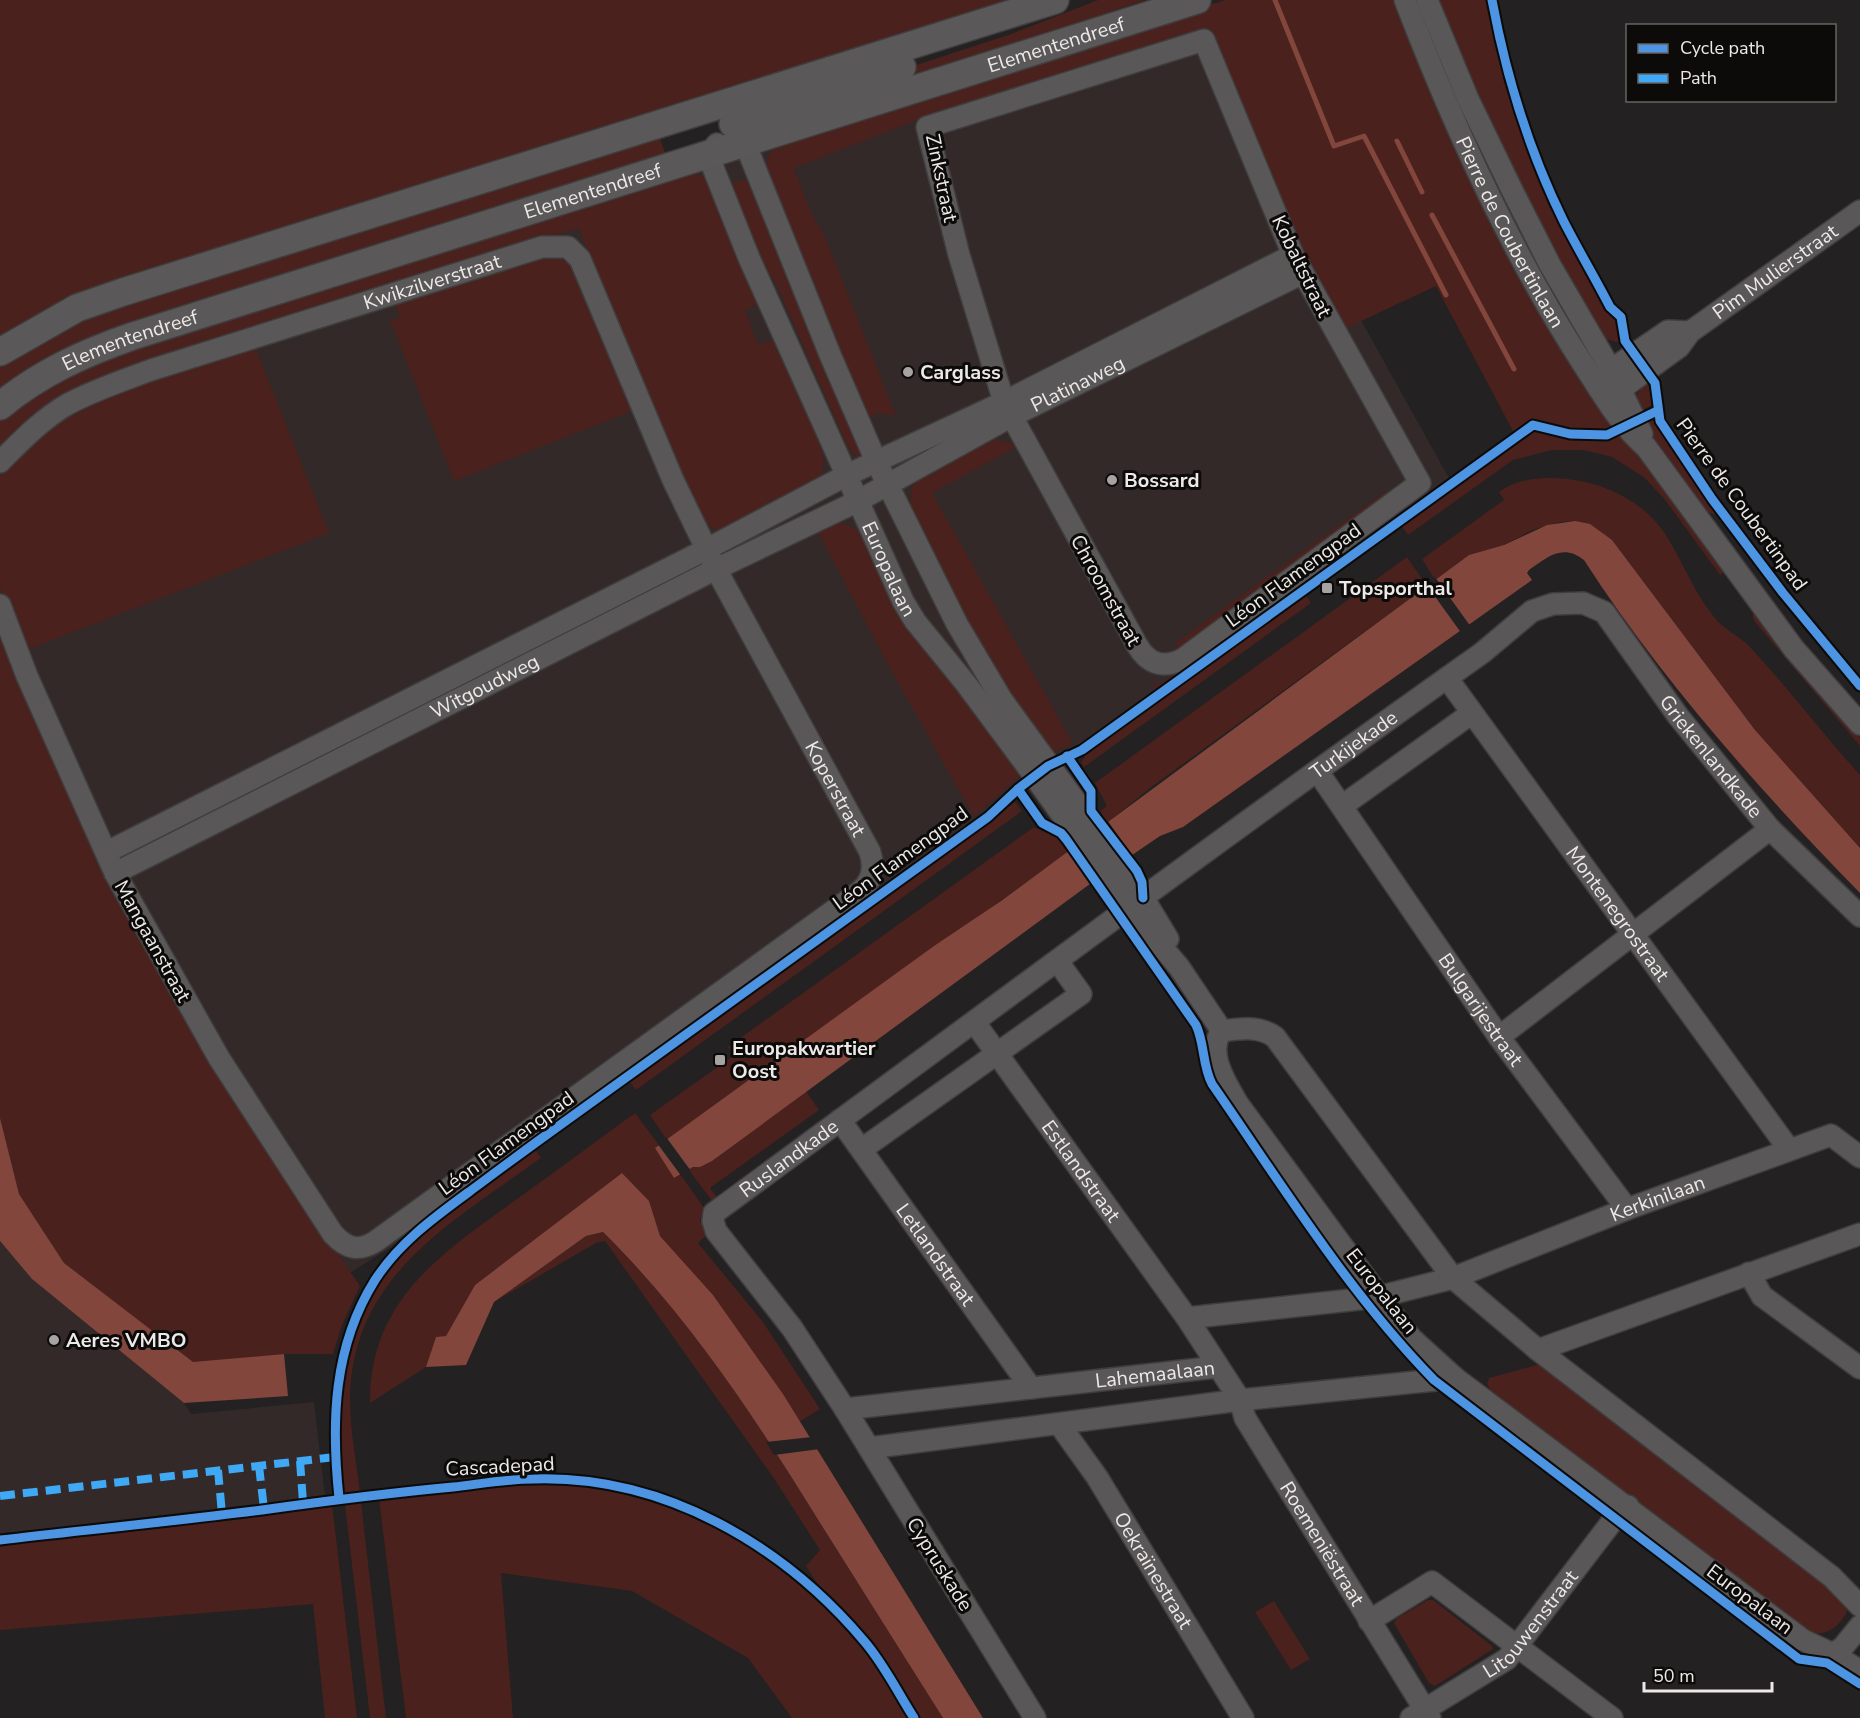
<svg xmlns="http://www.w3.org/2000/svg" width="1860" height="1718" font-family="'Nunito Sans',sans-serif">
  <rect width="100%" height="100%" fill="#232121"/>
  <g fill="#322928">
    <path d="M 1226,5 L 1323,252 L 1449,478 L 1035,777 L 442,1216 L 348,1274 L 155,999 L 0,673 L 0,433 L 387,269 Z"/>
    <path d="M 0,1241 L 32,1279 L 184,1403 L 191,1414 L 314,1402 L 325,1496 L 0,1534 Z"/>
  </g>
  <g fill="#4a211c">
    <path d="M 0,0 L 1021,0 L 0,341 Z"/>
    <path d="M 1098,0 L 1145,0 L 1109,12 L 1078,28 L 786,121 L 782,109 L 1011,34 Z"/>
    <path d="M 1225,0 L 1394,0 L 1412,45 L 1617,426 C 1593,441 1556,428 1531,421 L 1514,433 L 1436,286 L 1342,330 L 1293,230 L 1208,28 L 917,120 L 794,168 L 811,213 L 825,237 L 896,416 L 879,413 L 866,418 L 766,170 C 767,154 772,147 785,139 Z"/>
    <path d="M 1436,0 L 1486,0 L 1495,43 L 1513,103 L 1539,173 L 1578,259 L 1605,305 L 1618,319 L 1622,343 L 1601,338 L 1560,264 L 1493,133 Z"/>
    <path d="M 658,132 L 667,159 L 0,395 L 0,363 L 67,322 Z"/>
    <path d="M 690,172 L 705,178 L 713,192 L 758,304 L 745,310 L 758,345 L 773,340 L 821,447 L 824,462 L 820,480 L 719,531 L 702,523 L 609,309 L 579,228 L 141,367 L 0,450 L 0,417 L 75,367 Z"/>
    <path d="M 749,178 L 810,335 L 858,440 L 861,458 L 858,459 L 847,445 L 777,286 L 754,248 L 727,185 Z"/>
    <path d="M 555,255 L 565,258 L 577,270 L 632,411 L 454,481 L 390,320 L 400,317 L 395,304 Z"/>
    <path d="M 256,349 L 329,533 L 24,651 L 0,587 L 0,476 C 67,397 162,378 256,349 Z"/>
    <path d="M 1649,380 L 1653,404 L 1636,414 L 1634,397 Z"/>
    <path d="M 1653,414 L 1664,436 L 1717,514 C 1696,519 1652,439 1641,421 Z"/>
    <path d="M 1533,430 C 1562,437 1596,447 1623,433 L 1725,570 L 1720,575 L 1666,501 L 1645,478 L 1612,457 L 1583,450 L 1552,450 L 1513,460 L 1408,535 L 1401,525 Z"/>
    <path d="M 993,440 L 1008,442 L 1016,447 L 932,493 L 1073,744 L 1046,755 L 974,633 L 910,506 L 912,487 L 922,474 Z"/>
    <path d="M 1545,478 C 1593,477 1643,496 1669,540 C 1685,567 1695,594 1715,618 C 1724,630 1740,636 1750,647 C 1788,688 1822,733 1860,775 L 1860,848 L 1755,730 L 1612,540 L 1575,521 L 1560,522 L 1532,530 L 1504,545 L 1469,555 L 1435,580 L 1422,559 L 1504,500 L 1499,492 C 1513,482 1527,479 1545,478 Z"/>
    <path d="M 1430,489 L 1434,490 L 1156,691 L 1152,683 L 1160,684 Z"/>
    <path d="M 1386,491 L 1390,497 L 1182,647 L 1178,650 L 1174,644 Z"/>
    <path d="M 841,522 L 861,532 L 1024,772 L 974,817 L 892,672 L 818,532 Z"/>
    <path d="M 1407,557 L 1427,586 L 1150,788 L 1107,823 L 1100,811 L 1107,806 L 1095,783 Z"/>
    <path d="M 1305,594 L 1311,603 L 1084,767 L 1081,762 L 1085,757 L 1084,754 Z"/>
    <path d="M 1756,612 L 1860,737 L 1860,746 L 1755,622 L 1752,616 Z"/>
    <path d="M 0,632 L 178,1005 L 233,1100 L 360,1286 L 342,1325 L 333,1354 L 284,1354 L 193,1363 L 64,1263 L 19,1194 L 0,1118 Z"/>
    <path d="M 1015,802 L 1022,811 L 636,1090 L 629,1081 Z"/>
    <path d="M 1034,827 L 1058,838 L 1070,851 L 667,1140 L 650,1115 L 733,1056 L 728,1047 Z"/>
    <path d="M 805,1090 L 819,1110 L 710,1188 L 718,1199 L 713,1202 L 688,1169 L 712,1161 Z"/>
    <path d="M 635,1113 L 659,1145 L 656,1147 L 681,1175 L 704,1208 L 700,1221 L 708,1234 L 698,1243 L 763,1322 L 820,1409 L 799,1422 L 783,1394 L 713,1295 L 660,1236 L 649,1201 L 622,1173 L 475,1285 L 446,1336 L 436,1338 L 426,1367 L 370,1403 C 369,1298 445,1251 521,1196 C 559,1169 598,1140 635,1113 Z"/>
    <path d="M 535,1149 L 541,1158 C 454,1221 353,1274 350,1397 C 350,1429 356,1461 360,1492 L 344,1492 C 334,1467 337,1432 339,1406 C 350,1268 433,1222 535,1149 Z"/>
    <path d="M 603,1232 C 689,1317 754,1416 817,1518 C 859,1585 901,1651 943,1718 L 919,1718 L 867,1639 L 820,1588 L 806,1566 L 820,1550 L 775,1480 L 605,1241 L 596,1243 L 494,1302 L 586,1236 Z"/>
    <path d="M 1540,1364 L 1844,1598 L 1847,1612 C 1835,1632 1824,1637 1802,1631 L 1721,1571 L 1490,1390 L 1487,1383 L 1489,1378 Z"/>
    <path d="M 505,1483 C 634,1478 762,1529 846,1627 C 870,1655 888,1687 908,1718 L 792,1718 L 748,1658 L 632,1591 L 501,1573 L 513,1718 L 406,1718 L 379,1498 Z"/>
    <path d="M 361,1500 L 363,1520 L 386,1718 L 370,1718 L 345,1505 L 348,1501 Z"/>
    <path d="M 332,1504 L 357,1718 L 325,1718 L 313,1604 L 0,1630 L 0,1543 Z"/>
    <path d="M 1428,1600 L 1433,1600 L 1492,1646 L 1493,1649 L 1435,1686 L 1429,1683 L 1394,1623 L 1396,1619 Z"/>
    <path d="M 1274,1601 L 1310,1659 L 1291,1670 L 1255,1612 Z"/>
  </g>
  <g fill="#82463d">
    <path d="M 1575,521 L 1590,524 L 1612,540 L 1755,730 L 1860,848 L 1860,893 C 1762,793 1660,678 1584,560 C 1563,543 1547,557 1529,570 L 1527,573 L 1532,580 L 1183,827 L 1160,836 L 1094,881 L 712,1161 L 700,1167 L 693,1167 L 674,1178 L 655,1148 L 934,946 L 1001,901 L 1469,555 L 1504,545 L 1547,525 Z"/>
    <path d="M 0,1118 L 19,1194 L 64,1263 L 193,1362 L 284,1354 L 288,1396 L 184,1403 L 32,1279 L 0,1241 Z"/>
    <path d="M 622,1173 L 649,1201 L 660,1236 L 713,1295 L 783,1394 L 983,1718 L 943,1718 C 901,1651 859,1585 817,1518 C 754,1416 689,1317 603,1232 L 586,1236 L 494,1302 L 466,1365 L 426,1367 L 436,1337 L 446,1336 L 475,1285 Z"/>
  </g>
  <g fill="#232121">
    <path d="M 1435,577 L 1471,627 L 1462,634 L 1426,584 Z"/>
    <path d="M 1107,820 L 1134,858 L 1117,869 L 1090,832 Z"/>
    <path d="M 1083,837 L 1110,874 L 1093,886 L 1067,849 Z"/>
    <path d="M 666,1137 L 691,1171 L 682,1177 L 657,1143 Z"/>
    <path d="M 812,1437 L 820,1449 L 774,1455 L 766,1442 Z"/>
  </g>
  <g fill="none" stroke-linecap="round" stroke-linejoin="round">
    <g stroke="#82463d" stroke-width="5">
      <path d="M 1275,0 L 1334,146 L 1364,136 L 1446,295"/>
      <path d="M 1397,141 L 1422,192"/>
      <path d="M 1432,215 L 1514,369"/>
    </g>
    <defs>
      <g id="minor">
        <path id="s1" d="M 1405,0 C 1453,125 1510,251 1583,364 C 1602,393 1619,424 1646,447 L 1794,649 L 1860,724"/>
        <path d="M 1427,0 L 1468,99 L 1511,188 L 1550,265 L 1611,370 L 1642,434"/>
        <path d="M 1204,40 L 1293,255 L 1420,483 L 1183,659 C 1163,669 1148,664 1137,645 L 1004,402 L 959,255 L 927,127 Z"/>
        <path d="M 737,130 L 745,143 L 831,357 L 876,461 L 957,624 L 1002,700 L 1130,876 L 1168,939"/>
        <path id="s2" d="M 717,144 L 708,155 L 749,258 L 903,601 L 915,621 L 967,685 L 1027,766 L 1128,907 L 1179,967 L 1222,1031"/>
        <path id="s3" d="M 1690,332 L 1668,331 L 1611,370 L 1599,389 L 1621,389 L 1679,347 L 1690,332 L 1860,211"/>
        <path id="s4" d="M 0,462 C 21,441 42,419 68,404 C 94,390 124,380 151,370 L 542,247 L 568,247 L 580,259 L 673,480 L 716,569 L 870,852 C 875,869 872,882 858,893 L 376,1241 C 359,1252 347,1249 333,1234 L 219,1058 L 115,873 L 27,676 L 0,605"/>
        <path id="s5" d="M 1447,678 L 1788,1148"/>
        <path id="s6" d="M 1318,772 L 1499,1037 L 1627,1209"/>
        <path d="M 1342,806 L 1472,713"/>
        <path d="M 107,852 L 707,549 L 845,476 L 1004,402 L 1293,255"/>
        <path id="s7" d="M 115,873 L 716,569 L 856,502 L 1010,417 L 1303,273"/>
        <path id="s8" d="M 975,1023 L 1187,1318 L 1240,1400 L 1245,1418 L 1430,1718"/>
        <path d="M 1499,1037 L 1770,829"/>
        <path id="s9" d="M 840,1120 L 1031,1388"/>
        <path d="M 862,1149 L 1081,994 L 1058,962"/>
        <path d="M 1749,1273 L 1762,1296 L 1860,1368"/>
        <path id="s10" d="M 1187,1318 L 1378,1297 L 1453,1278 L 1627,1209 L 1831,1135 L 1860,1157"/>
        <path d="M 1538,1350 L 1860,1234"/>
        <path id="s11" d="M 845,1409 L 1217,1367"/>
        <path id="s12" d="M 1059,1424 L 1097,1477 L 1243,1718"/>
        <path d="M 869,1448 L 1240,1400 L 1455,1378"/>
        <path d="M 1860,1606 L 1832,1577 L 1538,1350 L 1453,1278 L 1275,1037 C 1260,1026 1240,1028 1222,1031 C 1205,1052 1227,1085 1238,1104 L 1393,1315 L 1412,1339 L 1455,1378 L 1803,1640 L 1833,1654 L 1860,1671"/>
        <path d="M 1369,1621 L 1432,1582 L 1612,1718"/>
        <path d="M 1833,1654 L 1843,1647 L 1860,1626"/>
        <path id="s13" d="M 1035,1718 L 845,1409 L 792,1328 L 716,1231 L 713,1221 L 714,1213 C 969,1026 1223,836 1482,653 L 1532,611 L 1553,604 L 1583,603 L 1604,612 L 1678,716 L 1770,829 L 1860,916"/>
        <path id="s14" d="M 1411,1718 L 1507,1659 L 1614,1519 L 1628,1506"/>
      </g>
      <g id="major">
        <path d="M 733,124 L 742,119 L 902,67"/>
        <path d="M 0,352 L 77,308 L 123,292 L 1055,0"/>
        <path id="s15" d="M 0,406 C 40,373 84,353 133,336 L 1197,0"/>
      </g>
    </defs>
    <use href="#minor" stroke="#3f3d3d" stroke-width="24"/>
    <use href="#major" stroke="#3f3d3d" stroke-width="30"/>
    <use href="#minor" stroke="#595757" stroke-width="21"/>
    <use href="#major" stroke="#5a5858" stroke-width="27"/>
    <g stroke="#3fa9f5" stroke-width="8" stroke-dasharray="15 8" stroke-linecap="butt">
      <path d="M 300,1461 L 303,1502"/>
      <path d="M 259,1466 L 264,1509"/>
      <path d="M 218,1470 L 222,1514"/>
      <path d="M 0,1496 L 335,1457"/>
    </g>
    <defs>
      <g id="cycleway">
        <path d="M 1492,0 C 1506,76 1530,153 1564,222 C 1579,251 1595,278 1610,307 L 1621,317 L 1625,341 L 1655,383 L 1660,421 L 1712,499 L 1783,593 L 1860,686"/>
        <path d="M 1067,756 L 1091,791 L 1091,811 L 1137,871 L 1142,882 L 1143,898"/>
        <path d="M 1018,789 L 1042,823 L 1061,833 L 1066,839 L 1196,1025 C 1205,1044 1202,1065 1212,1084 C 1282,1185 1348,1292 1434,1380 L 1799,1659 L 1827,1663 L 1860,1684"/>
        <path d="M 339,1498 C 331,1422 333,1347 375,1280 C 401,1240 439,1214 477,1186 C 509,1162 542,1138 574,1115 C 712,1015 850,916 988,817 L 1018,789 L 1048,766 L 1082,750 L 1533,425 L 1570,434 L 1607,435 L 1657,411"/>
        <path d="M 0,1540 C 87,1530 175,1521 262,1510 C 326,1501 389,1493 453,1487 C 480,1484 507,1479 534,1479 C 664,1475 783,1545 864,1641 C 884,1664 898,1693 914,1718"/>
      </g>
    </defs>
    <use href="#cycleway" stroke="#0c0b0a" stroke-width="13"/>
    <use href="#cycleway" stroke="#4d94e3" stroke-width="9"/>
  </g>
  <g fill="#a6a3a2" stroke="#0c0b0a" stroke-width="2">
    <circle cx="908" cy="372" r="6"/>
    <circle cx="1112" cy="480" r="6"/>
    <rect x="1321" y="582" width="12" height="12" rx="3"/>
    <rect x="714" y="1054" width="12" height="12" rx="3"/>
    <circle cx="54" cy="1340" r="6"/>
  </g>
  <g text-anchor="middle" stroke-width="6" stroke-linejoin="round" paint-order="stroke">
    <g font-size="20" fill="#ece9e8" stroke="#0c0b0a">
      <text dy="7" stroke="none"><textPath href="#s15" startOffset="1119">Elementendreef</textPath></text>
      <text transform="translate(942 178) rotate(78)" y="7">Zinkstraat</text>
      <text dy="7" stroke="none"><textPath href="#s15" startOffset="633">Elementendreef</textPath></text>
      <text dy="7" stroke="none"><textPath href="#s1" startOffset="255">Pierre de Coubertinlaan</textPath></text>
      <text transform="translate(1302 266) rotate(64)" y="7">Kobaltstraat</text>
      <text dy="7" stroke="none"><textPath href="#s3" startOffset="330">Pim Mulierstraat</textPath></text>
      <text dy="7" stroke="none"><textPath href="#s4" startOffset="474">Kwikzilverstraat</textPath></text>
      <text dy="7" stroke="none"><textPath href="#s15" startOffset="147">Elementendreef</textPath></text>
      <text dy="7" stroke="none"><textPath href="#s7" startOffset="1080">Platinaweg</textPath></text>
      <text transform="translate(1742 504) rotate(54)" y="7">Pierre de Coubertinpad</text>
      <text dy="7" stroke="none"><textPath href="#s2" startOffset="466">Europalaan</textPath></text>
      <text transform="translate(1293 575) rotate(-36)" y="7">Léon Flamengpad</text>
      <text transform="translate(1106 590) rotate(61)" y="7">Chroomstraat</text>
      <text dy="7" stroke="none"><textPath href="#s7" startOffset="414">Witgoudweg</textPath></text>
      <text dy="7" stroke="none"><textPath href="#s13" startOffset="1394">Turkijekade</textPath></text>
      <text dy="7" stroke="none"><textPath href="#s13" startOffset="1872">Griekenlandkade</textPath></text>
      <text dy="7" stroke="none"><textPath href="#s4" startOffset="1221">Koperstraat</textPath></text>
      <text transform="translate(900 858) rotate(-36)" y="7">Léon Flamengpad</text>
      <text dy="7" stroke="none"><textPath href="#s5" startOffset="291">Montenegrostraat</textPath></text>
      <text transform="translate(153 941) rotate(61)" y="7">Mangaanstraat</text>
      <text dy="7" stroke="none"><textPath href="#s6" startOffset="288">Bulgarijestraat</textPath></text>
      <text transform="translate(506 1143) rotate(-36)" y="7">Léon Flamengpad</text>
      <text dy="7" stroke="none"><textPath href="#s13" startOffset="694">Ruslandkade</textPath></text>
      <text dy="7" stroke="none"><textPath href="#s8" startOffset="182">Estlandstraat</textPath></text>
      <text dy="7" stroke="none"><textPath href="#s10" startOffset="489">Kerkinilaan</textPath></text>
      <text dy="7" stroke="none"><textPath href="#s9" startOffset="165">Letlandstraat</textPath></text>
      <text transform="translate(1382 1291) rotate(52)" y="7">Europalaan</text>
      <text dy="7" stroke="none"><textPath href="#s11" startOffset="312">Lahemaalaan</textPath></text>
      <text transform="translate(500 1466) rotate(-3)" y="7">Cascadepad</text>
      <text dy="7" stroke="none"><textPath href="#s8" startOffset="627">Roemeniëstraat</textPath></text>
      <text transform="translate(940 1564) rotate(58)" y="7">Cypruskade</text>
      <text dy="7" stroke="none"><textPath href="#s12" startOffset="174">Oekraïnestraat</textPath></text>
      <text transform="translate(1750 1599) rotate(37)" y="7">Europalaan</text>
      <text dy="7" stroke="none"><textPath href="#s14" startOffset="154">Litouwenstraat</textPath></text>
    </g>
    <g font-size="20" font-weight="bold" fill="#ece9e8" stroke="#0c0b0a" text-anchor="start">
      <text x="920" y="379">Carglass</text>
      <text x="1124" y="487">Bossard</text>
      <text x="1339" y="595">Topsporthal</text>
      <text x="732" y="1055">Europakwartier<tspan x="732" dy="23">Oost</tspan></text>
      <text x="66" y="1347">Aeres VMBO</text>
    </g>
  </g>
  <rect x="1626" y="24" width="210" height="78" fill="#0c0b0a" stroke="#666463" stroke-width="1.5"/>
  <rect x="1638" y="44" width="30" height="9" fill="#4d94e3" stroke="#666463" stroke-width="1.5"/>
  <text x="1680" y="54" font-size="18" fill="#ece9e8">Cycle path</text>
  <rect x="1638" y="74" width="30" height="9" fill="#3fa9f5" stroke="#666463" stroke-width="1.5"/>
  <text x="1680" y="84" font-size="18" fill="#ece9e8">Path</text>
  <path d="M1644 1682v9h128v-9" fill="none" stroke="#ece9e8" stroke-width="3"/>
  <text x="1653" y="1682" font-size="18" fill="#ece9e8" stroke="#0c0b0a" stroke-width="4.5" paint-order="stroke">50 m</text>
</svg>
